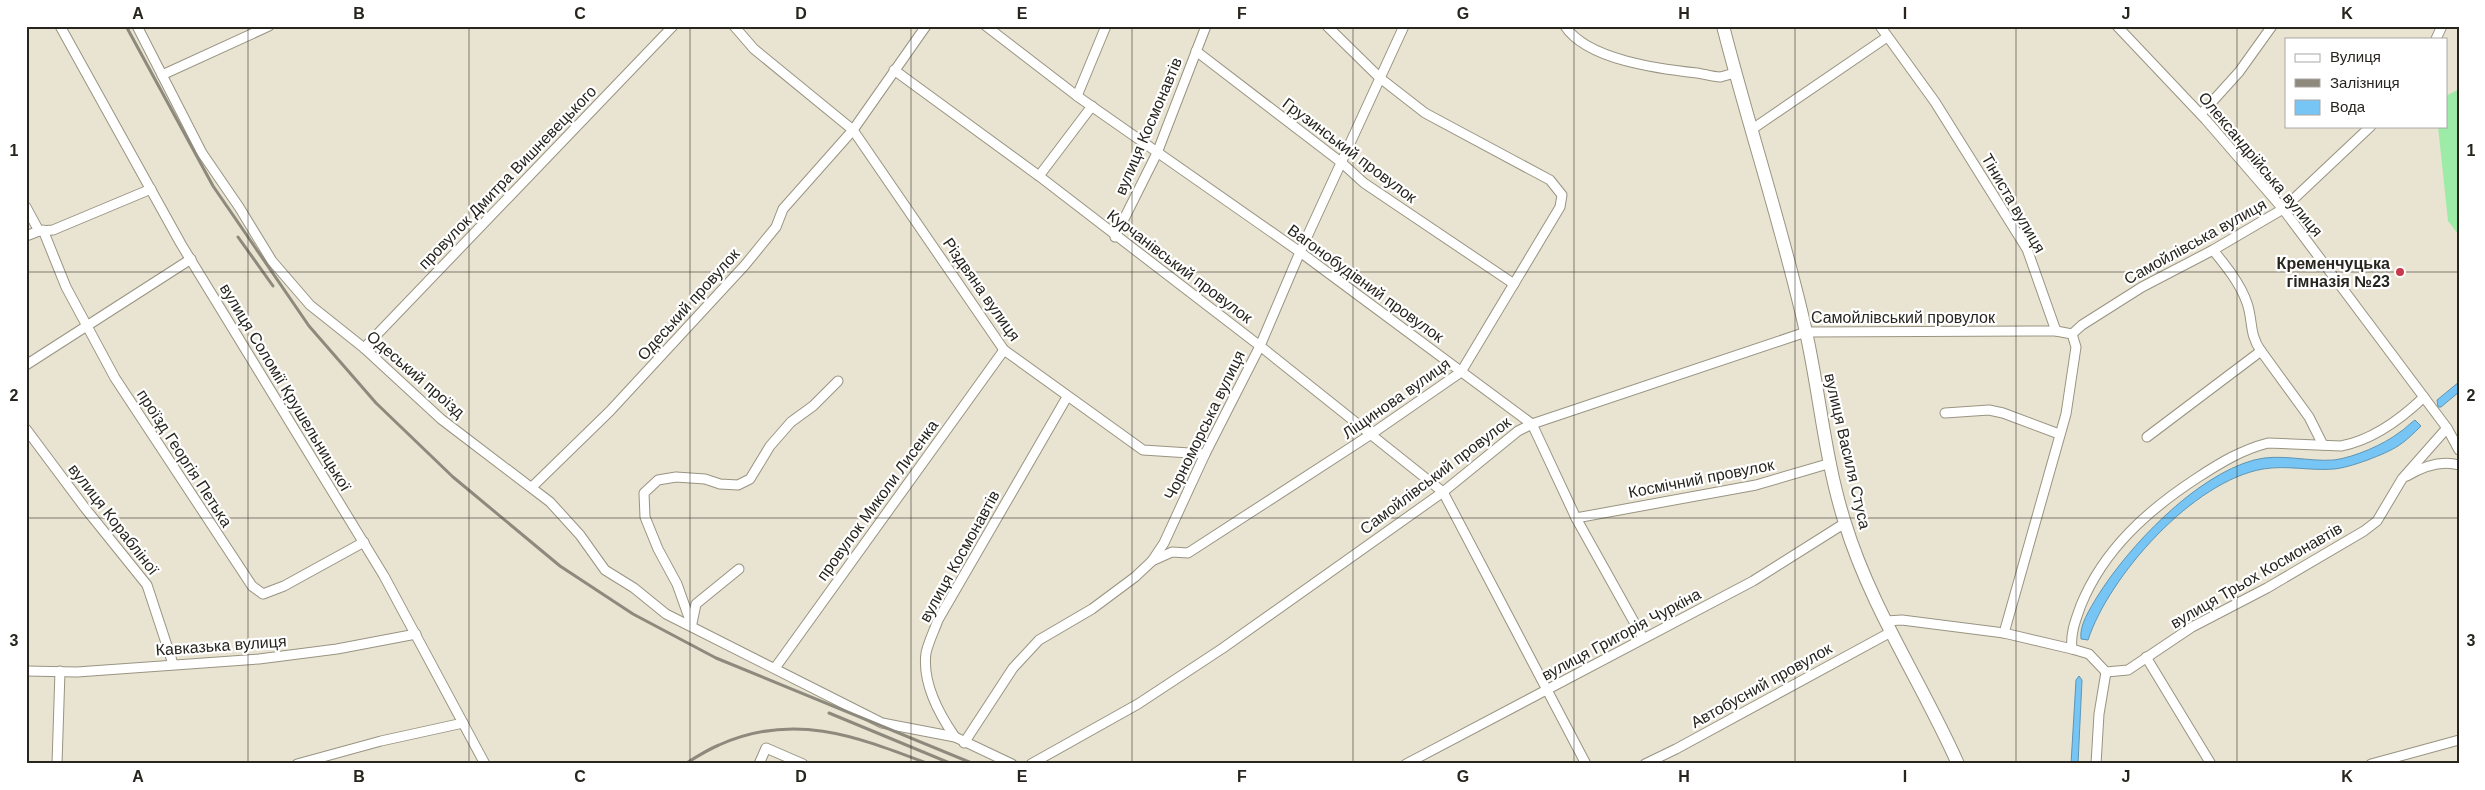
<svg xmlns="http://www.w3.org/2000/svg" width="2485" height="790" font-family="Arial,sans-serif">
  <rect width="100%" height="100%" fill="#e9e3d1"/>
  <path fill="#9ceba7" d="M 2459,89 L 2459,235 L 2448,221 L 2438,126 L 2446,126 L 2446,96 Z"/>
  <g fill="#76c5f4" stroke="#5e95b4">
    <path d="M 2459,382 L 2459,392 L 2441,407 L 2438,407 L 2437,400 Z"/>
    <path d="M 2415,420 L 2421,426 C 2414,433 2406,441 2398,446 C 2386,454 2349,468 2334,469 C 2310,471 2287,465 2263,469 C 2193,481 2109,576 2088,640 L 2081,639 C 2079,625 2090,609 2097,597 C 2128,547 2195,476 2254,460 C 2280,453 2308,462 2334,460 C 2355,457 2383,445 2400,432 C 2405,429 2409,424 2415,420 Z"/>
    <path d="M 2079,676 L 2082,680 L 2078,764 L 2071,764 L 2076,680 Z"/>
  </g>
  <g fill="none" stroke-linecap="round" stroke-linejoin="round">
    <defs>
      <g id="minor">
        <path d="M 60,26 L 181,244 L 384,576 L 485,764"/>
        <path d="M 137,26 L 202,153 L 239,207 L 272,261 L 310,305 L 364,348 L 441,419 L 550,502 L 580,535 L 605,570 L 634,588 L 666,614 L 882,723 L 955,737 L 1012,764"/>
        <path d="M 734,26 L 754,49 L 853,130 L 1004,350 L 1143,450 L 1205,454"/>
        <path d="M 986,26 L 1077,96 L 1300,252 L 1532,424 L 1576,518 L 1643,638"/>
        <path d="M 1565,26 C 1587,60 1660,69 1697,73 C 1704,74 1713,77 1720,77 C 1725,76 1730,74 1735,73"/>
        <path d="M 1880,26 L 1935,102 L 2027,249 L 2056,331 L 2072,334 L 2076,347 L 2066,414 L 2004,633"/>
        <path d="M 2117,26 L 2206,120 L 2283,209 L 2447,428 L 2459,450"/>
        <path d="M 2436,39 L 2442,26"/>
        <path d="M 1196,51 L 1342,163 L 1364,183 L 1514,284"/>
        <path d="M 894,70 L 1039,176 L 1260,346 L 1443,492 L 1586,764"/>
        <path d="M 162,75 L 269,26"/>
        <path d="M 1077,96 L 1106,26"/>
        <path d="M 2201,114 L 2239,72 L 2272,26"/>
        <path d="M 1751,130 L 1887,37"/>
        <path d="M 1039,176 L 1092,106"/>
        <path d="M 26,207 L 39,231 L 53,230 L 151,189"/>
        <path d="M 43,230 L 66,287 L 115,378 L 252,586 L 263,594 L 284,586 L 364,542"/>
        <path d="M 26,236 L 39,231"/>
        <path d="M 1115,237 L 1157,153 L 1206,26"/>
        <path d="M 2072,334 L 2082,325 L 2142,287 L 2213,250 L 2283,209 L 2371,126"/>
        <path d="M 364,348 L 673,26"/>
        <path d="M 2261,351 L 2309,417 L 2323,445"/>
        <path d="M 26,365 L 191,259"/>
        <path d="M 1945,413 L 1989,410 L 2003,413 L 2059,434"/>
        <path d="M 26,429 L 85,508 L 147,585 L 173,664"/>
        <path d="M 2147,437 L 2261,351 C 2249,335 2253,320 2247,303 C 2240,283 2226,266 2213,250"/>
        <path d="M 2407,476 C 2422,467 2441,460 2459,465"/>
        <path d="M 532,487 L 610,411 L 745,265 L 776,227 L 783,209 L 853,130 L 926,26"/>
        <path d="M 1576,518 L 1756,485 L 1831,463"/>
        <path d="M 1152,561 L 1164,543 L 1205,454 L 1260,346 L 1300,252 L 1404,26"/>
        <path d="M 1886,621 L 1902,620 L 2004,633 L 2072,649 L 2089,654 L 2106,672"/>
        <path d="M 692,623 L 696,604 L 739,569"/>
        <path d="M 692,626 L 677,584 L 658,549 L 645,517 L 644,493 L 658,480 L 676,477 L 705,479 L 720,484 L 738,485 L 750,479 L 770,446 L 791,422 L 813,406 L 838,381"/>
        <path d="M 2072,649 C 2070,633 2076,619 2081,605 C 2104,549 2148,510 2197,478 C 2220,463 2241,450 2268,443 L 2341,446 C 2373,440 2401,419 2424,397"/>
        <path d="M 2146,657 L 2211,764"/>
        <path d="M 775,668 L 1004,350"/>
        <path d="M 26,671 L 77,672 L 259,659 L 337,649 L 416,634"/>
        <path d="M 2106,672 L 2128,670 L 2192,627 L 2267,588 L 2364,531 L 2377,521 L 2402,479 L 2447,428"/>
        <path d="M 955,737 C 939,714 922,683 926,653 C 928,643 934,631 938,620 L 1067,397"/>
        <path d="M 964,743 L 1013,668 L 1039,640 L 1092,609 L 1135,577 L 1152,561 L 1172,552 L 1188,553 L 1370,435 L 1461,372 L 1560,207 L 1562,195 L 1550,180 L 1425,113 L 1380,78 L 1327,26"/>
        <path d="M 57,764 L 60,671"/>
        <path d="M 297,764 L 381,741 L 463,723"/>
        <path d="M 759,764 L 766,748 L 803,764"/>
        <path d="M 1031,764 L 1138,704 L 1223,648 L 1443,492 L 1518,431 L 1532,424 L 1806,332 L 2056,331"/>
        <path d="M 1406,764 L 1753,581 L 1845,523"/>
        <path d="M 1645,764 L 1676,749 L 1891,632"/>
        <path d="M 2096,764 L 2099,714 L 2106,672"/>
        <path d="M 2371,764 L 2459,740"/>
      </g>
      <path id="secondary" d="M 1723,26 C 1749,128 1783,229 1806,332 C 1820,395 1825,461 1845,523 C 1871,608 1922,683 1958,764"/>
    </defs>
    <use href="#minor" stroke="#999482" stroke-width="11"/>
    <use href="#secondary" stroke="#999482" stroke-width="14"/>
    <use href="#minor" stroke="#fff" stroke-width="9"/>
    <use href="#secondary" stroke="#fff" stroke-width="12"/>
    <g stroke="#8d897c" stroke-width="3">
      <path d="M 126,26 L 213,186 L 309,326 L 376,403 L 453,477 L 560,566 L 633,614 L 716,658 L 974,764"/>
      <path d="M 238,237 L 273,286"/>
      <path d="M 829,713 L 952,764"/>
      <path d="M 685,764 C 696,757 707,750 719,745 C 794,711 858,737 929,764"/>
    </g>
  </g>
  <path fill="none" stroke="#27251e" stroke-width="1" stroke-opacity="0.55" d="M 248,26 L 248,764M 469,26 L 469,764M 690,26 L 690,764M 911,26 L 911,764M 1132,26 L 1132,764M 1353,26 L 1353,764M 1574,26 L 1574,764M 1795,26 L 1795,764M 2016,26 L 2016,764M 2237,26 L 2237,764M 26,272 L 2459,272M 26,518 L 2459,518"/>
  <circle fill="#c8384a" stroke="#fff" stroke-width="2" cx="2400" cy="272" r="5"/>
  <g text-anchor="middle" stroke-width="4.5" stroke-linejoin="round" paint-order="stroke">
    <g font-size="16" fill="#27251e" stroke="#fff">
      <text transform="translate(1148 126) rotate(-67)" y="6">вулиця Космонавтів</text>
      <text transform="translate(1350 150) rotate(37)" y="6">Грузинський провулок</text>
      <text transform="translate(2261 164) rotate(50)" y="6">Олександрійська вулиця</text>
      <text transform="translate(507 177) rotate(-46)" y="6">провулок Дмитра Вишневецького</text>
      <text transform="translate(2014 203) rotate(60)" y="6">Тіниста вулиця</text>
      <text transform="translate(2195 241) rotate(-29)" y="6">Самойлівська вулиця</text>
      <text transform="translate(1180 266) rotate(37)" y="6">Курчанівський провулок</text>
      <text transform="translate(1366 283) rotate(36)" y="6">Вагонобудівний провулок</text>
      <text transform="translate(982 289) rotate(55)" y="6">Різдвяна вулиця</text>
      <text transform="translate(688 304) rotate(-48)" y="6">Одеський провулок</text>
      <text x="1903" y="323">Самойлівський провулок</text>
      <text transform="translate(416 374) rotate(41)" y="6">Одеський проїзд</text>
      <text transform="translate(286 387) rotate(59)" y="6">вулиця Соломії Крушельницької</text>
      <text transform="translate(1396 398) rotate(-35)" y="6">Ліщинова вулиця</text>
      <text transform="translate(1204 425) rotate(-64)" y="6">Чорноморська вулиця</text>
      <text transform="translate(1848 451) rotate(77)" y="6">вулиця Василя Стуса</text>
      <text transform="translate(185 458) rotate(57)" y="6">проїзд Георгія Петька</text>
      <text transform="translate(1435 475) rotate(-37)" y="6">Самойлівський провулок</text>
      <text transform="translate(1701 478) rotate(-11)" y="6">Космічний провулок</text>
      <text transform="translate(877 500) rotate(-54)" y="6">провулок Миколи Лисенка</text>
      <text transform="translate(114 519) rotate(52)" y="6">вулиця Корабліної</text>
      <text transform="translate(959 556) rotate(-61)" y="6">вулиця Космонавтів</text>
      <text transform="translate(2256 575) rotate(-30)" y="6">вулиця Трьох Космонавтів</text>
      <text transform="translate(1621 634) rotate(-28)" y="6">вулиця Григорія Чуркіна</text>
      <text transform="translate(221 645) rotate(-4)" y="6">Кавказька вулиця</text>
      <text transform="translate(1761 685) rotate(-29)" y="6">Автобусний провулок</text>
    </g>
    <g font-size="16" font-weight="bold" fill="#27251e" stroke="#fff" text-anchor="end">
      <text x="2390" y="269">Кременчуцька<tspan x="2390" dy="18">гімназія №23</tspan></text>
    </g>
  </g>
  <rect width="2485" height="790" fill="none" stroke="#ffffff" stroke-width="55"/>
  <rect x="2285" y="38" width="162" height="90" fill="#ffffff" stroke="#a9a8a5"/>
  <rect x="2295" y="54" width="25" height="8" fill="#ffffff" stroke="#a9a8a5"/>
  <text x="2330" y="62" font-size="15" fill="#27251e">Вулиця</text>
  <rect x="2295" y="79" width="25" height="8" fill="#8d897c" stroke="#a9a8a5"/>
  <text x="2330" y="88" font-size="15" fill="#27251e">Залізниця</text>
  <rect x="2295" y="100" width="25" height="15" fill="#76c5f4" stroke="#a9a8a5"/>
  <text x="2330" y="112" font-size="15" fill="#27251e">Вода</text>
  <rect x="28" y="28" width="2430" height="734" fill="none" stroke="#27251e" stroke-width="2"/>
  <g font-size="16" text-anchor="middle" font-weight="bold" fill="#27251e">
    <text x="138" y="19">A</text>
    <text x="359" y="19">B</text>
    <text x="580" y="19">C</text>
    <text x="801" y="19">D</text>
    <text x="1022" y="19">E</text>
    <text x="1242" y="19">F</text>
    <text x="1463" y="19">G</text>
    <text x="1684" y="19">H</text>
    <text x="1905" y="19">I</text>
    <text x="2126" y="19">J</text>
    <text x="2347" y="19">K</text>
    <text x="14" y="156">1</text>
    <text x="2471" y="156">1</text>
    <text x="14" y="401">2</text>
    <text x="2471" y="401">2</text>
    <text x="14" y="646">3</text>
    <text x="2471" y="646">3</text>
    <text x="138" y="782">A</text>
    <text x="359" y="782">B</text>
    <text x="580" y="782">C</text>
    <text x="801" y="782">D</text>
    <text x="1022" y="782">E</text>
    <text x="1242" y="782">F</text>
    <text x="1463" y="782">G</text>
    <text x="1684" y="782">H</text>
    <text x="1905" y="782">I</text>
    <text x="2126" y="782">J</text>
    <text x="2347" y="782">K</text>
  </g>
</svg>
